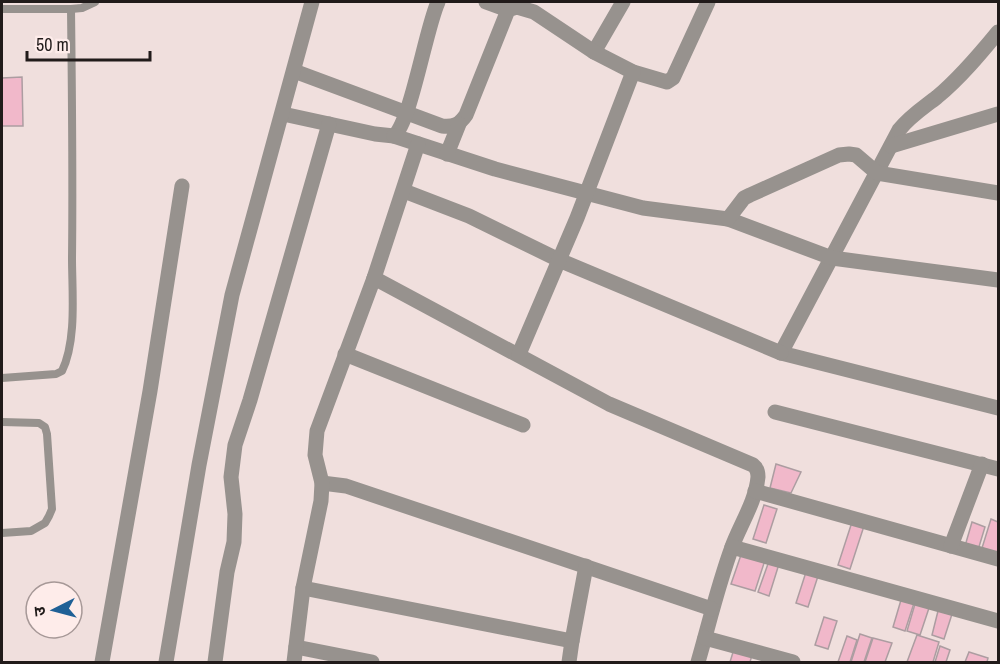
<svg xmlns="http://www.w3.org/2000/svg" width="1000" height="664" font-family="'Archivo Narrow','Noto Sans Devanagari',sans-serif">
  <rect width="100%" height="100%" fill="#f0dfdd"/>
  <g fill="#f1b8ca" stroke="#ac9da1" stroke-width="1.5">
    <path d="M 22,77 L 23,126 L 2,126 L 2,78 Z"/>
    <path d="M 776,464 L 801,472 L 791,493 L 770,488 Z"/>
    <path d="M 764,505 L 777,509 L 766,543 L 753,539 Z"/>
    <path d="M 991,519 L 998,522 L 998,553 L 982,548 Z"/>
    <path d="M 852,522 L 864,526 L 850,569 L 838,565 Z"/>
    <path d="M 972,522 L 985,527 L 978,550 L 965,546 Z"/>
    <path d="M 742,552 L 765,560 L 755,591 L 731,584 Z"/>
    <path d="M 769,561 L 779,564 L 769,596 L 758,592 Z"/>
    <path d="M 807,569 L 819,573 L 808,607 L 796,603 Z"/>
    <path d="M 901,600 L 914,603 L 905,631 L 893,627 Z"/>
    <path d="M 915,604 L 929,608 L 920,635 L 907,631 Z"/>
    <path d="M 939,607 L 953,611 L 944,639 L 932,635 Z"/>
    <path d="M 824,617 L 837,621 L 828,649 L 815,645 Z"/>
    <path d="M 860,634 L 872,638 L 864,662 L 851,662 Z"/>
    <path d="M 917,635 L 939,642 L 933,662 L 907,662 Z"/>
    <path d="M 847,636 L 857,640 L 850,662 L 838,662 Z"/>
    <path d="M 873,638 L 892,643 L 885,662 L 865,662 Z"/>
    <path d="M 940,646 L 950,650 L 946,662 L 935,662 Z"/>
    <path d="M 734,649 L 752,655 L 750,662 L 730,662 Z"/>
    <path d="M 969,652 L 988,658 L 987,662 L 965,662 Z"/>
  </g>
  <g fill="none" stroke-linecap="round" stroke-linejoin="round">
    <g stroke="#97928e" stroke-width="8">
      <path d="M 2,9 L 71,9 L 82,8 L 95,2"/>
      <path d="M 2,378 L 56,374 L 62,371 C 77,340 72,292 72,258 C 73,175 72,92 71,9"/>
      <path d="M 2,422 L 39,423 L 45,427 L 47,434 L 52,509 L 49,516 L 45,523 L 31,531 L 2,533"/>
    </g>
    <g stroke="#97928e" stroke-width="15">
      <path d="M 486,2 L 508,10"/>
      <path d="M 998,32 C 980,54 960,78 937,97 C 923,108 910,116 899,130 L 781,353 L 998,408"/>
      <path d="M 594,52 L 623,2"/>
      <path d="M 294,71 L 442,126 C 454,127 459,125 466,115 L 508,10 L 517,7 L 534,12 L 594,52 L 633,72 L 667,82 L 673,78 L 708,2"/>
      <path d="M 283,114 L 375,134 L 394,136 C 411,121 426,28 438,2"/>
      <path d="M 394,136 L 495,169 L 643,208 L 728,219 L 832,258 L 998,280"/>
      <path d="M 891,146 L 998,114"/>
      <path d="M 447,154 L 459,124"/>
      <path d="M 404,191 L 469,216 L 559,260 L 781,353"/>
      <path d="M 728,219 L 744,198 L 750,195 L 839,155 L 849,154 L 856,155 L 877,173 L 998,193"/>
      <path d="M 374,278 L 609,404 L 753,465 C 757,468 758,472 758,477 C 756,501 740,525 732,547 C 718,585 709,624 698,662"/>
      <path d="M 345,354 L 523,425"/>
      <path d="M 519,354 L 577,218 L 633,72"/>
      <path d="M 775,412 L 998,469"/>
      <path d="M 322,483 L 346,486 L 712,609"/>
      <path d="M 755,491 L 998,559"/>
      <path d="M 951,546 L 982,464"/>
      <path d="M 732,547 L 998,621"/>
      <path d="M 303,588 L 572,641"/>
      <path d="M 705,638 L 793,662"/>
      <path d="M 296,647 L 372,662"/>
      <path d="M 102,662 L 150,391 L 182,186"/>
      <path d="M 166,662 L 199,465 L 232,295 L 312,2"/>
      <path d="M 215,662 L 227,572 L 234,542 L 235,514 L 231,477 L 235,445 L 250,400 L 329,124"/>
      <path d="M 294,662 L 303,588 L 321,501 L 322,483 L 315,455 L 317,431 L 374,278 L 418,144"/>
      <path d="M 569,662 L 572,641 L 586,566"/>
    </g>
  </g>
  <rect width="1000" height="664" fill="none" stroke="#211b1a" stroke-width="6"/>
  <g transform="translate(54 610) rotate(264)"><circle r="28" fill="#feecea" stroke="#a69897" stroke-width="1.5"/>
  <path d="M0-4.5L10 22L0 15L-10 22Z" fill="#1f6096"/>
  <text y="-9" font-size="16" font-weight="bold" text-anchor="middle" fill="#211b1a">उ</text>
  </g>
  <path d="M27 51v9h123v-9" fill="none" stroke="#211b1a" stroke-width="3"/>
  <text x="36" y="51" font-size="18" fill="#211b1a" stroke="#feecea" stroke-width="4.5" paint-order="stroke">50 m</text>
</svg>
